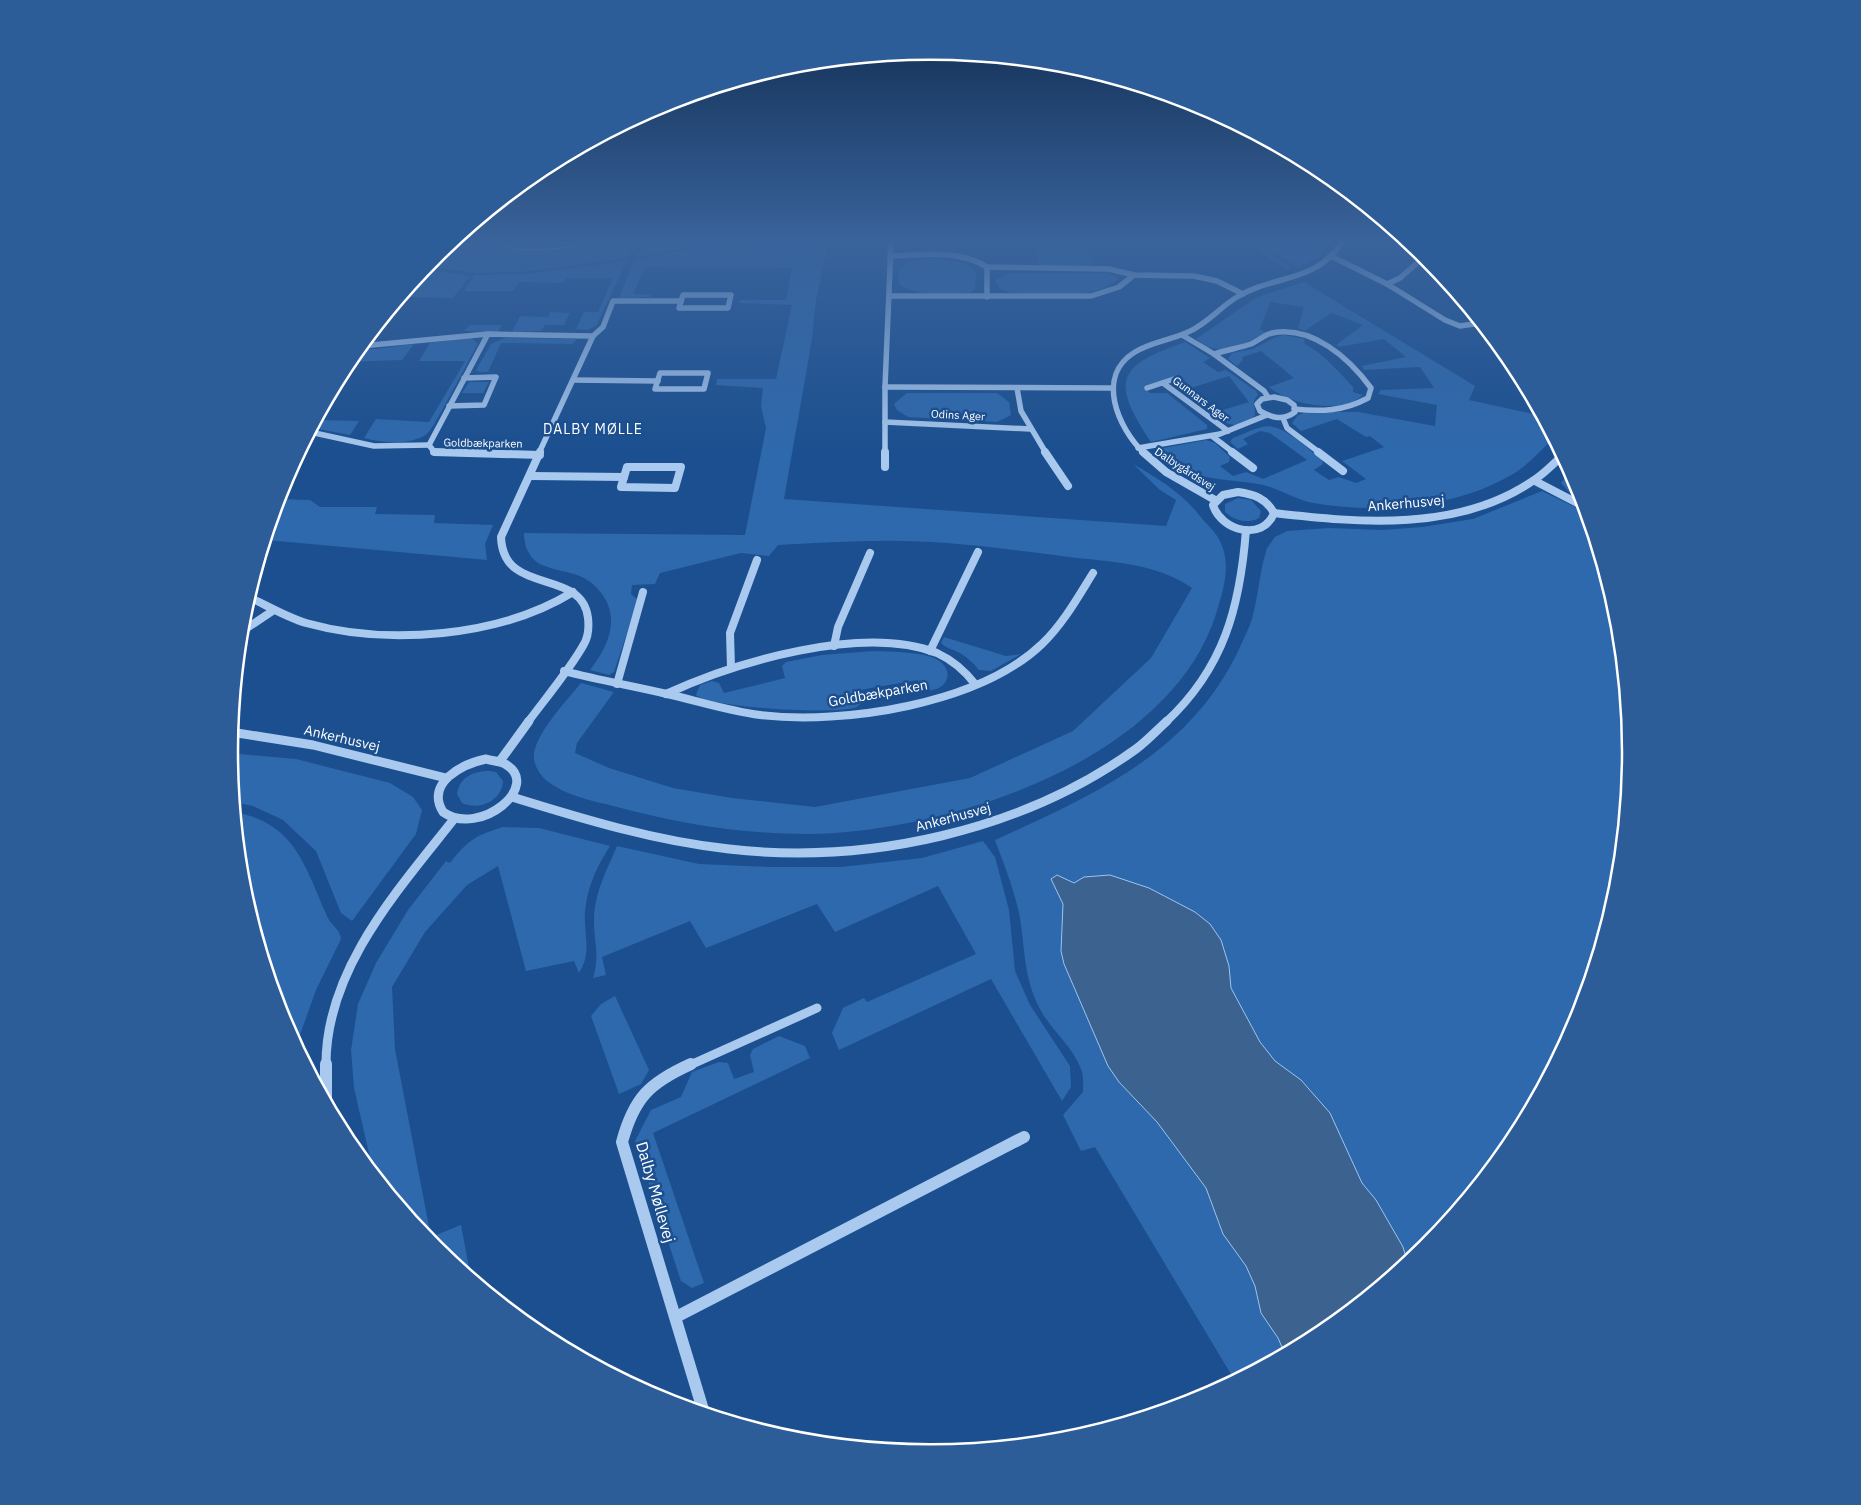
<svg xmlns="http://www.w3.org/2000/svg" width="1861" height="1505" font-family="'IBM Plex Sans',sans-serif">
  <rect width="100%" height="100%" fill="#1b4f8f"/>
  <g fill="#2e69ad">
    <path d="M 452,242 L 637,242 L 627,258 L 521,272 L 476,273 L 427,266 Z"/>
    <path d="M 645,242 L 718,242 L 636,257 Z"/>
    <path d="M 731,242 L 828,242 L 816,300 L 812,339 L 784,499 L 1166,526 L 1176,500 L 1160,490 L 1133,464 C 1159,479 1182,493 1200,516 C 1206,524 1216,532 1220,541 C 1232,565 1223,591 1216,614 C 1169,762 947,832 808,834 C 742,834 681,824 617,807 C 591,800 539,792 534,759 C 531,738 568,699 581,683 L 614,692 L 577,743 L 575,753 L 609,768 L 673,788 L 732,798 L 815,807 L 970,778 L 1073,731 L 1151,658 L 1192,588 C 1156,563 1111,562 1069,557 C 1014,550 959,542 903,541 C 861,540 820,543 778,545 L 769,556 L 741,553 L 660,573 L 655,584 L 632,585 L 631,594 L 638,600 L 614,672 L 609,675 L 590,670 C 606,649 620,623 604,597 C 598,588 592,582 582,577 C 569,571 550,570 538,563 C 528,556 524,545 524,533 L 745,535 L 766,428 L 761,406 L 763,388 L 716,385 L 717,379 L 776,379 L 792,305 L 739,303 L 740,300 L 786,300 L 792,268 L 645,267 L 633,294 L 651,295 L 650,297 L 619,298 L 634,260 Z"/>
    <path d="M 1035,242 L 1085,242 L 1094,267 L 1038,266 Z"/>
    <path d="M 1185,242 L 1253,242 L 1290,267 L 1291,271 L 1246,244 Z"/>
    <path d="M 1258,242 L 1330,242 L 1319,257 L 1298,267 Z"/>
    <path d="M 946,260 C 957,262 968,262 976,272 L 975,290 C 962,298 912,295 900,285 L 898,273 C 905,256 931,260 946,260 Z"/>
    <path d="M 627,261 L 596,326 L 587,330 L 576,329 L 584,312 L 598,312 L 613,278 L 566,278 L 564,283 L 519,282 L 513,291 L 464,291 L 474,275 L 524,274 Z"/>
    <path d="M 425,269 L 470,276 L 453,298 L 408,297 L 392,317 L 385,317 Z"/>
    <path d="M 1008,273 L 1108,273 L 1117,276 L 1118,279 C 1091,302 1044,293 1011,293 L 1000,289 L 995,280 Z"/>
    <path d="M 1304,282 L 1475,386 L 1469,400 L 1542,416 L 1556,442 L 1551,441 C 1539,452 1527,466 1513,474 C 1456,508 1379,514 1313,503 C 1296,500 1280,489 1263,485 C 1218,476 1195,485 1158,449 L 1206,440 L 1215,443 L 1230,457 L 1229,462 L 1220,466 L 1233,476 L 1246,472 L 1263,479 L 1307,460 L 1270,433 L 1260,431 L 1243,439 L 1248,444 L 1238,449 L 1230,442 L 1233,438 C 1242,435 1252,429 1262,427 C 1282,422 1307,448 1322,460 L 1323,464 L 1314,470 L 1329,480 L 1339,477 L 1356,483 L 1366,479 L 1342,461 L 1384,447 L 1370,436 L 1366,437 L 1337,419 L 1301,431 L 1292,423 L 1298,415 L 1307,412 L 1358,412 L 1435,426 L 1437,405 L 1378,394 L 1381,390 L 1434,388 L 1420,367 L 1364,370 L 1362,366 L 1406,357 L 1384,339 L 1339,347 L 1336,345 L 1363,325 L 1332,313 L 1304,331 L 1298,328 L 1304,307 L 1270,302 L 1260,329 L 1266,333 C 1251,340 1227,354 1209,347 C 1205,346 1200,341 1196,339 L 1257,297 Z"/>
    <path d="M 550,312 L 570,313 L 564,325 L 545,325 L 541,331 L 512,332 L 520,316 L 548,317 Z"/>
    <path d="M 470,325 L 502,325 L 498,332 L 464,331 Z"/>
    <path d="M 1284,335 L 1304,339 L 1305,344 C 1325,355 1338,371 1353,387 L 1353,392 L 1363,395 C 1341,415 1290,405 1269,387 L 1294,378 L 1261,351 L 1242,357 L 1243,360 L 1237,366 L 1228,359 L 1232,353 L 1253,349 L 1276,337 Z"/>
    <path d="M 471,337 L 478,344 C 470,357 434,429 427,434 C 409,446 383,443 364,438 L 376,419 L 429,422 L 465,361 L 419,361 L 430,343 Z"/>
    <path d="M 505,338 L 577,339 L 573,344 L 501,343 L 488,372 L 479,372 L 476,370 L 491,344 Z"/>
    <path d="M 1185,342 L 1210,358 L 1203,362 L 1218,372 L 1226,370 L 1256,391 L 1258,395 C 1250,404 1256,406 1255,415 C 1241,432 1225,424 1210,414 L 1249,402 L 1229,376 L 1181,391 L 1178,385 L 1185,381 L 1177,375 L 1143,387 L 1150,393 L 1167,393 L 1207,425 L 1207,429 L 1151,442 C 1111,381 1116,366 1185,342 Z"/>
    <path d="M 414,344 L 402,360 L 348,362 L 359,349 L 376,349 Z"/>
    <path d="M 469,382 L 489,382 L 483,393 L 462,393 Z"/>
    <path d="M 907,393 L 997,393 L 1009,402 L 1011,415 L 997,422 L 908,417 L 897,410 L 894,404 Z"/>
    <path d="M 317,420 L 359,421 L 350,435 L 313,428 Z"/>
    <path d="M 1571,470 L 1583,499 L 1570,493 L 1561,483 Z"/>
    <path d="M 1542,491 L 1587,513 L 1618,616 L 1632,753 L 1618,890 L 1578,1021 L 1513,1142 L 1426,1249 L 1320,1336 L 1235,1381 L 1095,1147 L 1081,1151 L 1063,1115 L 1083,1092 C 1083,1085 1084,1075 1081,1069 C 1073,1048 1056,1034 1044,1016 C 1022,980 1026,950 1019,913 C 1013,887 1004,864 995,840 C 1094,795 1192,752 1240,647 C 1244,638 1249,628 1252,619 C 1258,598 1259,576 1265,555 L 1267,548 L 1275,537 L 1287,531 L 1328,528 L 1382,530 L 1422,527 L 1473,519 Z"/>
    <path d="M 1238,498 L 1251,500 L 1261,511 L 1259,518 C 1248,524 1235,521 1225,512 L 1225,504 Z"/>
    <path d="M 278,499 L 310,500 L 320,507 L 377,507 L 375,514 L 435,515 L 434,523 L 493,525 L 485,544 L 487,560 L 266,540 Z"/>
    <path d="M 944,637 L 1006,656 L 1021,654 L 991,671 L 979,670 C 973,663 968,658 960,653 C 953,649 947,649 941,643 Z"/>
    <path d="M 874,651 C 891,652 930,651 942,663 C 957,678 939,695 923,689 L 918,680 L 860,690 L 863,702 C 861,703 859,705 857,707 C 839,715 709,708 696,695 L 700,685 L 712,681 L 719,683 L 724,693 L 785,678 L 782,666 L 786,662 L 822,655 Z"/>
    <path d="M 229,753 L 296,759 L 390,783 L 413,797 L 422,810 L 416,834 L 352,921 L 341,913 L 316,851 L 283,820 L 253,806 L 234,802 Z"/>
    <path d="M 489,771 L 496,772 L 503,781 C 502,801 479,811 462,803 L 457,794 C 459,777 474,771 489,771 Z"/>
    <path d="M 235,812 C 296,824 305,867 327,916 C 331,926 340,928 341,939 L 316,990 L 296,1046 L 283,1021 L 243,889 Z"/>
    <path d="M 503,827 L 539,828 L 610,846 C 599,863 589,883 586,904 C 581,929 594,950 579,973 L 574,961 L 526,971 L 498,866 L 467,885 L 425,932 L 392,987 L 395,1049 L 431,1237 L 461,1225 L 471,1278 L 434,1248 L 374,1175 L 354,1088 L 351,1050 L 358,1004 L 376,963 L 408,910 L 446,861 L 450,863 C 467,841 476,835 503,827 Z"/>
    <path d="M 983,841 L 995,857 L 1009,910 L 1015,971 L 1030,1005 L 1070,1066 L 1071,1087 L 1062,1101 L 991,979 L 839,1050 L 832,1033 L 843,1008 L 864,998 L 867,1002 L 976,954 L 938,886 L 835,932 L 817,904 L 706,948 L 690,921 L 602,957 L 606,975 L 593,978 C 600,955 594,943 594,920 C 594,893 607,870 617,846 L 699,864 L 769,867 L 841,867 L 922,858 Z"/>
    <path d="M 615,996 L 649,1070 L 641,1084 L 619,1094 L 591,1016 L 601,1004 Z"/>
    <path d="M 779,1036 L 805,1046 L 810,1058 L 653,1133 L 704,1283 L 692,1288 L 681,1281 L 635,1141 L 651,1110 L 681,1097 L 692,1072 L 719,1062 L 728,1063 L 734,1079 L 754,1072 L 750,1055 L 753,1049 Z"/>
  </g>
  <g fill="#3c6290" stroke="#9cc4f0">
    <path d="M 497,242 L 595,242 C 577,248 511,256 497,242 Z"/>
    <path d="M 1057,875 L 1074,883 L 1084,877 L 1110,875 L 1149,888 L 1195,912 L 1210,924 L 1221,940 L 1229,966 L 1231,988 L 1260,1042 L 1275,1061 L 1301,1080 L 1330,1113 L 1362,1183 L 1376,1200 L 1403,1247 L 1408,1264 L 1320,1336 L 1285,1354 L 1278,1338 L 1261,1313 L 1255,1286 L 1246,1266 L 1223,1234 L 1206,1188 L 1157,1122 L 1119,1082 L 1108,1066 L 1064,964 L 1061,951 L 1063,904 L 1051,879 Z"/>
  </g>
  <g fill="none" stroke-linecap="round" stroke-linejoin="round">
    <g stroke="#a9c9ee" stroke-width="5.5">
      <path d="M 890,256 C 922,255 959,249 987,267 L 1109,269 L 1134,275 L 1194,276 L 1217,281 L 1243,294"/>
      <path d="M 1333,257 L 1387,284 L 1445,320 L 1460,326 L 1481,323"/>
      <path d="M 987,267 L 987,297"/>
      <path d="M 1387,284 L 1400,278 L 1425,256"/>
      <path d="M 683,295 L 731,295 L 728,308 L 679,308 Z"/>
      <path d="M 890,296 L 1091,296 L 1119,287 L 1134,275"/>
      <path d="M 1182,335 L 1214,354 L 1264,391 L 1268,397"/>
      <path d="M 361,346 L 488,334"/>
      <path d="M 1214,354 C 1226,350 1239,348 1251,344 C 1258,341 1264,335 1272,333 C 1312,325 1349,358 1371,388 L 1368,398 C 1344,411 1321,412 1294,409"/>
      <path d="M 660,373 L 708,373 L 704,389 L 655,389 Z"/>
      <path d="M 573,380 L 658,381"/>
      <path d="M 1163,383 L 1228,431"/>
      <path d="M 885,387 L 1111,388"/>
      <path d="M 1017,388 L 1021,411 L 1046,453"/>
      <path d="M 1147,388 L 1177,378"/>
      <path d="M 1274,397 L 1287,400 L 1294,405 L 1295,412 C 1283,421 1272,418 1260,411 L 1257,404 L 1262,399 Z"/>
      <path d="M 449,406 L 484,405 L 496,377 L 464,378"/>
      <path d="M 1283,418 L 1287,428 L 1320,453"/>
      <path d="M 885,422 L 1030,429"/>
      <path d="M 310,432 L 374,446 L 429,445"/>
      <path d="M 1212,436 L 1234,453"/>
      <path d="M 1138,448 L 1220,434 L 1267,415"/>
      <path d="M 438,453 L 435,453 L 429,445 L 488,334 L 593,336 L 603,327 L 613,301 L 681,301"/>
      <path d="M 539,453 L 593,336"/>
      <path d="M 885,453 L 885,387 L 891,243"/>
      <path d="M 1144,453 C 1118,428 1095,376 1135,352 C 1151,342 1171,340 1188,332 C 1207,324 1220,307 1237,297 C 1275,274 1315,284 1342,242"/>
    </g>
    <g stroke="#a9c9ee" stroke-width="8">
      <path d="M 434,452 L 540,455"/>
      <path d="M 885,452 L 885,467"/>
      <path d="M 1045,452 L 1068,486"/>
      <path d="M 1143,452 L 1166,472 L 1215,500"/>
      <path d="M 1232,452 L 1253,468"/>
      <path d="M 1318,452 L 1343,471"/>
      <path d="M 627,467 L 681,467 L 675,488 L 621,487 Z"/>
      <path d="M 531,476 L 624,477"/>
      <path d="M 1535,481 L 1585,507"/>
      <path d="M 1238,492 C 1253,494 1266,498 1274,513 C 1263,542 1221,531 1213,505 L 1223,495 Z"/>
      <path d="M 1274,513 C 1359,523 1460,532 1534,480 C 1545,473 1554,463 1563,455"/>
      <path d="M 257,601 C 273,609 289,618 306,623 C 388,646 500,637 573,592"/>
      <path d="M 247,628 L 274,610"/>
      <path d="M 834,646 L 838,627 L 870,553"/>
      <path d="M 930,651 L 978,552"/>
      <path d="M 731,668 L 730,633 L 757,560"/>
      <path d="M 564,671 C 598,680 633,686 667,694 C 698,701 728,711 760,715 C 844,725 979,704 1042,644 C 1063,624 1078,597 1093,573"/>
      <path d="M 617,684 L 643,592"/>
      <path d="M 666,694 C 735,662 863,624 937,653 C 952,660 965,671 975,684"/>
      <path d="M 528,722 C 545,699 571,668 584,644 C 588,637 589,627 588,618 C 582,567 503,597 501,537 L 540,452"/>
      <path d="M 1166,722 C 1224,668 1240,607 1246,530"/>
    </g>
    <g stroke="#a9c9ee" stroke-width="9">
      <path d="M 231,732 L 313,745 L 446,778"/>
      <path d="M 486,759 C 492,761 500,761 505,764 C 543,785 480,838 443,812 C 425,783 462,764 486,759 Z"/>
      <path d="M 500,761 L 529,721"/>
      <path d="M 512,797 C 583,819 655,841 729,849 C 868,865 1022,831 1136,749 C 1147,741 1157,730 1167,721"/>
      <path d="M 326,1066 C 325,970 398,890 454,819"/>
      <path d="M 688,1066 L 817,1008"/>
    </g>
    <g stroke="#a9c9ee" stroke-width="12">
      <path d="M 326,1064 L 326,1103"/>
      <path d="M 691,1064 C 649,1083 634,1098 622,1142 L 704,1413"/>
      <path d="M 676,1317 L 1024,1137"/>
    </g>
  </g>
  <linearGradient id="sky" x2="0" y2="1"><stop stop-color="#0f2b4f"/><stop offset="0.53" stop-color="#39639b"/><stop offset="1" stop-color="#39639b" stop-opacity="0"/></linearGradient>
  <rect width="1861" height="453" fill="url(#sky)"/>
  <g text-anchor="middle" stroke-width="5" stroke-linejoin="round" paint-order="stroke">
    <g font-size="11" fill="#fff" stroke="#1b4f8f">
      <text transform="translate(1201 399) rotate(37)" y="4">Gunnars Ager</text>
      <text transform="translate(958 415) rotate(3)" y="4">Odins Ager</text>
      <text transform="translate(483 443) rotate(1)" y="4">Goldbækparken</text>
      <text transform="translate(1185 469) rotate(33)" y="4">Dalbygårdsvej</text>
    </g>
    <g font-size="14" letter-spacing="1" fill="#fff" stroke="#1b4f8f">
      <text x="593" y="434">DALBY MØLLE</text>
    </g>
    <g font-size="14" fill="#fff" stroke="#1b4f8f">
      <text transform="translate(1406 503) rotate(-5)" y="5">Ankerhusvej</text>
      <text transform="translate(878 693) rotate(-10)" y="5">Goldbækparken</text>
      <text transform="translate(342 738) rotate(13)" y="5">Ankerhusvej</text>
      <text transform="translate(953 817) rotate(-15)" y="5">Ankerhusvej</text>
    </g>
    <g font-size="16" fill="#fff" stroke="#1b4f8f">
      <text transform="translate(656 1192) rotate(74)" y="6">Dalby Møllevej</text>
    </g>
  </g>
  <path d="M0 0H1861V1505H0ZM238 752a692 692 0 1 1 1384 0a692 692 0 1 1-1384 0Z" fill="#2d5d98" fill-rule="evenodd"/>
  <path fill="none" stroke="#fff" stroke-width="2.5" d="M238 752a692 692 0 1 1 1384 0a692 692 0 1 1-1384 0Z"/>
</svg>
